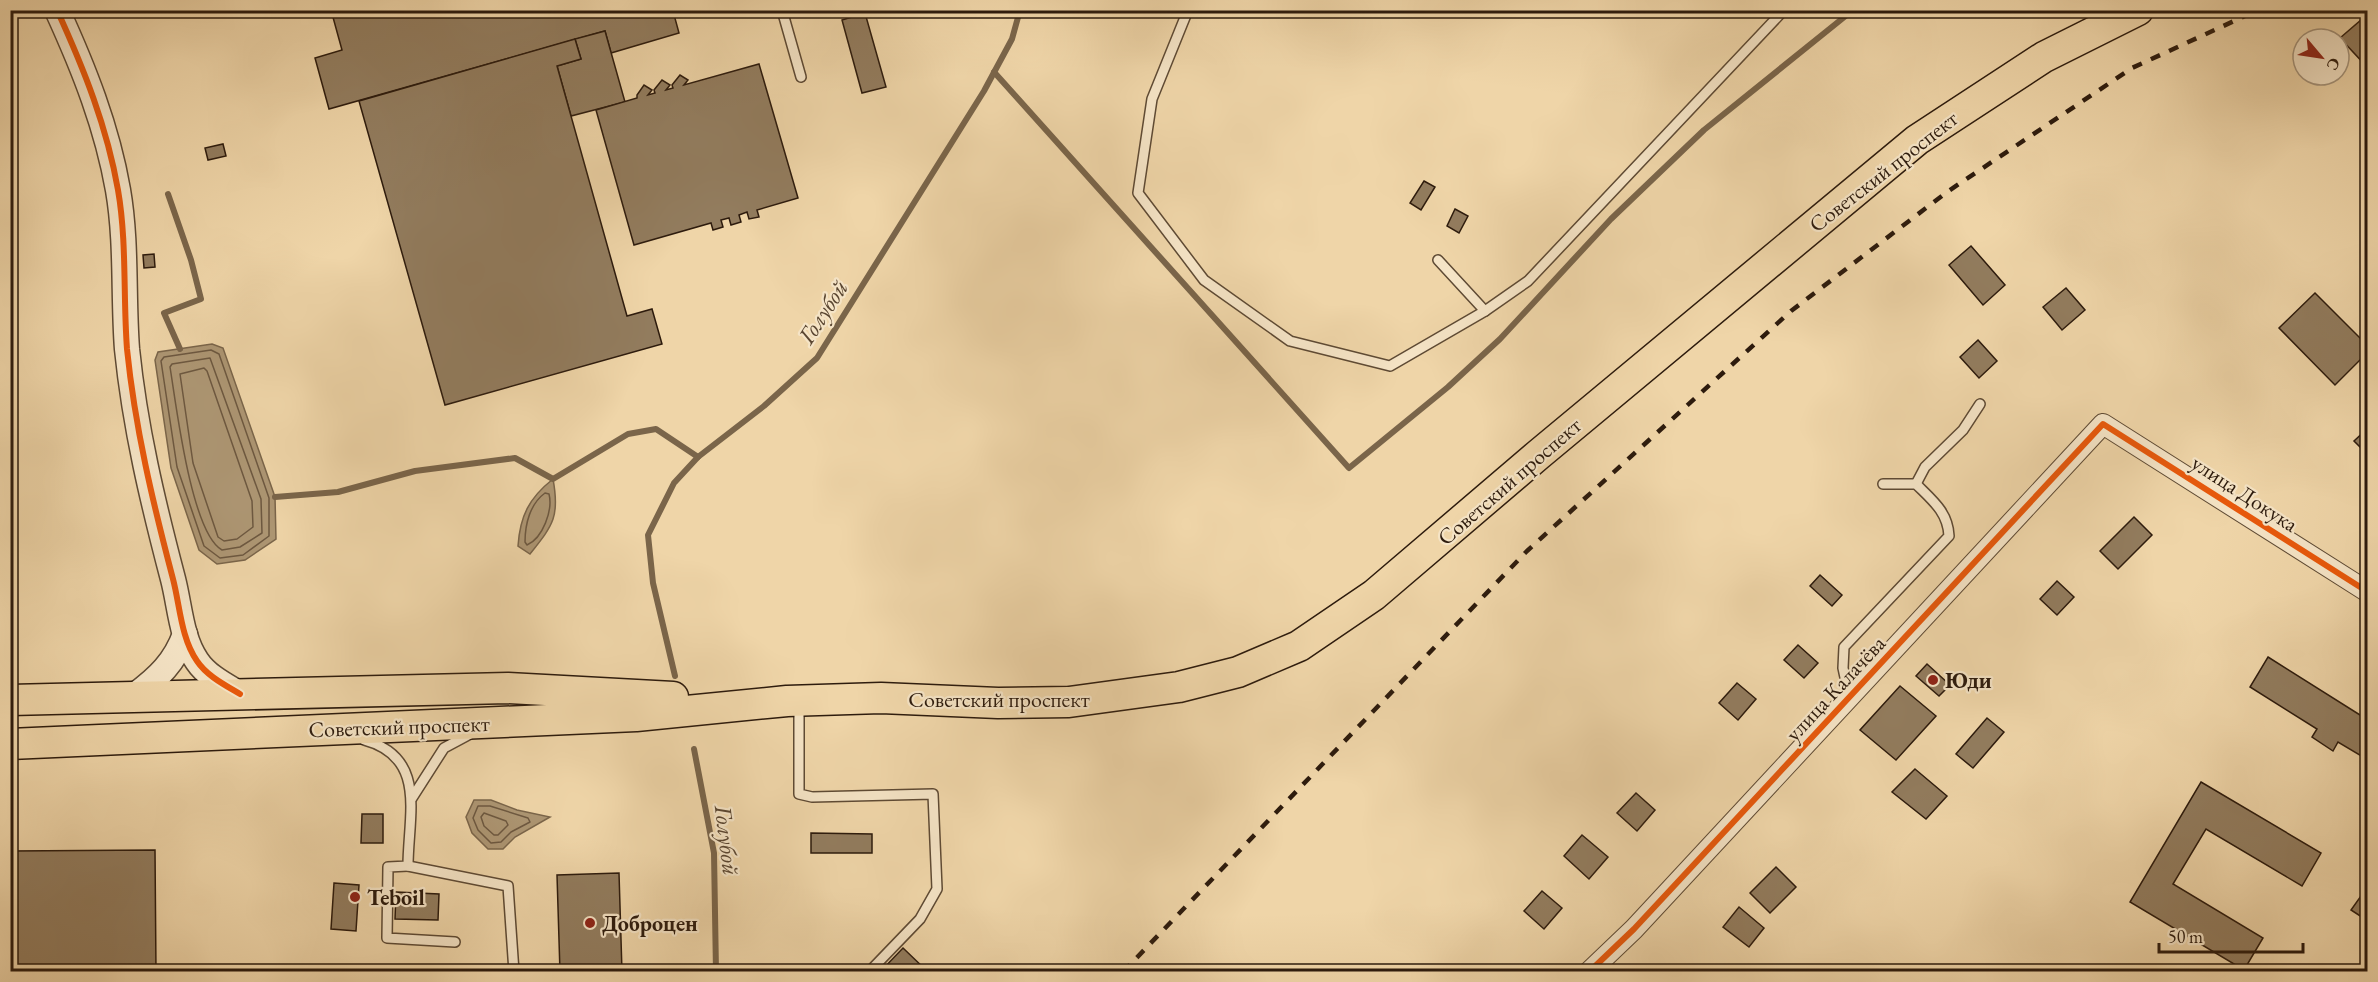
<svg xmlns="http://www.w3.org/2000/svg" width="2378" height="982" font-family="'EB Garamond',serif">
  <rect width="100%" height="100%" fill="#efd5a8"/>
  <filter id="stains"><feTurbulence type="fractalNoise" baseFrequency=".00333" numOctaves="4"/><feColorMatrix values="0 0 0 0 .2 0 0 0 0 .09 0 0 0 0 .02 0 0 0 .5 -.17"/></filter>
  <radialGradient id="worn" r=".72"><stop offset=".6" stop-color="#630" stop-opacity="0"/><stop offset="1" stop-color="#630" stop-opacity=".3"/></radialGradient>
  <g fill="#ad9673" stroke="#7a654a" stroke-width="1.5">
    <path d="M 212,344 L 223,348 L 275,497 L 276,539 L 245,560 L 217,564 L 199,550 L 171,468 L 155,360 L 158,352 Z"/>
    <path d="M 553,479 C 560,517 553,525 530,554 L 518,546 C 520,516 529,498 553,479 Z"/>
    <path d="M 474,800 L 491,800 L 517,810 L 550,817 L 515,837 L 503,849 L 488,849 L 472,833 L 466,817 Z"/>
  </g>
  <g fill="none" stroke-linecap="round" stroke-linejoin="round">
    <g stroke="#6d5840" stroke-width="1.5">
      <path d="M 211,350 L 219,354 L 269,498 L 269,536 L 243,555 L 220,558 L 204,546 L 177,467 L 161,361 L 164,357 Z"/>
      <path d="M 210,358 L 261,499 L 262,533 L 240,547 L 222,550 C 191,533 176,403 170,367 L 172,364 Z"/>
      <path d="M 204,368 L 207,371 L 252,501 L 253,527 L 237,539 L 224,541 L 218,537 L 193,463 L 180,374 Z"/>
      <path d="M 545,493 L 549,494 C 553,510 543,538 527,545 L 525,542 C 525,524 530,504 545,493 Z"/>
      <path d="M 478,806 L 490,806 L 528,818 L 530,822 L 511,832 L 501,842 L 491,843 L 478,830 L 473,818 Z"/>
      <path d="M 484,813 L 506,821 L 508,825 L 498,835 L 494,835 L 484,826 L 481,817 Z"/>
    </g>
    <g stroke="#7a654a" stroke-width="6">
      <path d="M 994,72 L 1349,468 L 1448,387 L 1500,339 L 1611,219 L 1704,130 L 1853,10"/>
      <path d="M 168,194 L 191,260 L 201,299 L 164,313 L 180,349"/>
      <path d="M 275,497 L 338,492 L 415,471 L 515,458 L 553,479 L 628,434 L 656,429 L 698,457"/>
      <path d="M 675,676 L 653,583 L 648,535 L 674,483 L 698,457 L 764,406 L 817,358 L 984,91 L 1012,39 L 1020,10"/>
      <path d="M 694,749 L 714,853 L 716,972"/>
    </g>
  </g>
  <g fill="#927c5e" stroke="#2d1b0d" stroke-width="1.5">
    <path d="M 331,10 L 676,10 L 673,11 L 679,33 L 611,53 L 605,31 L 329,109 L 315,58 L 342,50 Z"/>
    <path d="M 689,10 L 706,10 L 690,15 Z"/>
    <path d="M 865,13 L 886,87 L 862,93 L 842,20 Z"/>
    <path d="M 2368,14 L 2368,68 L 2340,38 Z"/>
    <path d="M 605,31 L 625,102 L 571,116 L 557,66 L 581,59 L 575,39 Z"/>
    <path d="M 575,39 L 581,59 L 557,66 L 627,316 L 652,309 L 662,344 L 445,405 L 359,101 Z"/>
    <path d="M 759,64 L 798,198 L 757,210 L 759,217 L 749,219 L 747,212 L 739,215 L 741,222 L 731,225 L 729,218 L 721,220 L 723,227 L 713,230 L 711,223 L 634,245 L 596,110 L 637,98 L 637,95 L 644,85 L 652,90 L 648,95 L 655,93 L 654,90 L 662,80 L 670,85 L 666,90 L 673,88 L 672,85 L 680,75 L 688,80 L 684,85 Z"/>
    <path d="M 223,144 L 226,156 L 208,160 L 205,148 Z"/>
    <path d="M 1424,181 L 1435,187 L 1421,210 L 1410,203 Z"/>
    <path d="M 1455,209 L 1468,216 L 1459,233 L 1447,226 Z"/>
    <path d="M 1971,246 L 2005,285 L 1983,305 L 1949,265 Z"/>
    <path d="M 154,254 L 155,267 L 144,268 L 143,255 Z"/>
    <path d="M 2066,288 L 2085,310 L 2062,330 L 2043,307 Z"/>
    <path d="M 2315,293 L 2368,346 L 2368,352 L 2335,385 L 2279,328 Z"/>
    <path d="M 1978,340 L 1997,361 L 1979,378 L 1960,357 Z"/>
    <path d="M 2368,428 L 2368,455 L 2354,441 Z"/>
    <path d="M 2134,517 L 2152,535 L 2118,569 L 2100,551 Z"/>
    <path d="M 1820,575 L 1842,595 L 1832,606 L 1810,586 Z"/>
    <path d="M 2057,581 L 2074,597 L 2057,615 L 2040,599 Z"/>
    <path d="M 1798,645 L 1818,663 L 1804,678 L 1784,660 Z"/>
    <path d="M 2268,657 L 2368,720 L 2368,760 L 2338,742 L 2333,751 L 2312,737 L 2317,729 L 2250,687 Z"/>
    <path d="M 1927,664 L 1950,685 L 1939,696 L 1916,676 Z"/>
    <path d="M 1737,683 L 1756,699 L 1738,720 L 1719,703 Z"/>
    <path d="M 1900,686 L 1936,716 L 1896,760 L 1860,730 Z"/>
    <path d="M 1987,718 L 2004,732 L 1973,768 L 1956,754 Z"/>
    <path d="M 1915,769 L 1947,796 L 1926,819 L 1892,792 Z"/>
    <path d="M 2201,782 L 2321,853 L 2302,886 L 2206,829 L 2173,884 L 2263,938 L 2244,970 L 2130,902 Z"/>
    <path d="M 1636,793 L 1655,810 L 1637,831 L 1617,813 Z"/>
    <path d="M 362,814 L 383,814 L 383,843 L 361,843 Z"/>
    <path d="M 811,833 L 872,834 L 872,853 L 811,853 Z"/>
    <path d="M 1582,835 L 1608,857 L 1589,879 L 1564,856 Z"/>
    <path d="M 155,850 L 156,972 L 10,972 L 10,851 Z"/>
    <path d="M 1776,867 L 1796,887 L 1770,913 L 1750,893 Z"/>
    <path d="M 619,873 L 622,972 L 560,972 L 557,875 Z"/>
    <path d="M 334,883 L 359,885 L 356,931 L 331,929 Z"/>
    <path d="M 2368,886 L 2368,921 L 2351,910 Z"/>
    <path d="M 1542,891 L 1562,908 L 1544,929 L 1524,911 Z"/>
    <path d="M 396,892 L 439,894 L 438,920 L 395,919 Z"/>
    <path d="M 1739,907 L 1764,928 L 1749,947 L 1723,927 Z"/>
    <path d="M 903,948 L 928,972 L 880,972 Z"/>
    <path d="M 339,966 L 491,970 L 491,972 L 339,972 Z"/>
  </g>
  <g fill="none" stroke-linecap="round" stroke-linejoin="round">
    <defs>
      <g id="service">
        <path d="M 782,10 L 801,77"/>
        <path d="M 1188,10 L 1152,99 L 1138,193 L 1204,280 L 1290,341 L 1390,366 L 1485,311 L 1528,281 L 1784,10"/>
        <path d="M 1438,260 L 1485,311"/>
        <path d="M 1916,484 L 1925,467 L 1963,430 L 1980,404"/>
        <path d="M 1849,696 L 1843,668 L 1844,647 L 1949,536 C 1948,512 1932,500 1916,484 L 1883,484"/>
        <path d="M 799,703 L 799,794 L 812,797 L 933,794 L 937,889 L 920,919 L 869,972"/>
        <path d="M 364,740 C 428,757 408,816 408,866 L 388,867 L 387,938 L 455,942"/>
        <path d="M 412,798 L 444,748 L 472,733"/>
        <path d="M 408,866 L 508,886 L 514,972"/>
      </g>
      <path id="minor" d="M 1589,972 L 1634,929 L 2103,424 L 2368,592"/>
      <g id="tertiary">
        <path d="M 57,10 C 84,69 107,127 118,190 C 127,242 123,296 127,349 C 135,428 153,503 173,579 C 180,606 181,638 197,661 C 207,676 225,685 240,694"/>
        <path d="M 135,695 C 158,678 175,662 185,634"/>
      </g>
      <g id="primary">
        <path d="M 10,700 L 508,688 L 673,697"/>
        <path d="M 10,744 L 636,716 L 787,701 L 881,698 L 998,703 L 1069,702 L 1179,687 L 1238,672 L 1299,646 L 1374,595 L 1538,455 L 1917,140 L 2044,57 L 2138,10"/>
      </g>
    </defs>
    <use href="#service" stroke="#5e4a34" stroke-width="12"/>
    <use href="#minor" stroke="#5e4a34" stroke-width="22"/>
    <use href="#tertiary" stroke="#5e4a34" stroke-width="27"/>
    <use href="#primary" stroke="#2d1b0d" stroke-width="33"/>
    <use href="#service" stroke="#f5e4c6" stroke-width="9"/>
    <use href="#minor" stroke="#f5e4c6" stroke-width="20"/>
    <use href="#tertiary" stroke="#f5e4c6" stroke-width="24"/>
    <use href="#primary" stroke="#efd5a8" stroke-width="30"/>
    <path stroke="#2d1b0d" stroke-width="4.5" stroke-dasharray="10 10" stroke-linecap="butt" d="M 1123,972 L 1527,551 L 1791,311 L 1947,192 L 2132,68 L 2258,10"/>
    <defs>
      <g id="cycleway">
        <path d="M 57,10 C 84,69 107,127 118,190 C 127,242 123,296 127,349 C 135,428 153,503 173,579 C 180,606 181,638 197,661 C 207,676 225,685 240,694"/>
        <path d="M 1589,972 L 1634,929 L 2103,424 L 2368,592"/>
      </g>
    </defs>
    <use href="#cycleway" stroke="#f5e4c6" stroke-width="10"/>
    <use href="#cycleway" stroke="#e8590c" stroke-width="6"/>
  </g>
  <g fill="#8f2418" stroke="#f5e4c6" stroke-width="2">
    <circle cx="1933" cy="680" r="6"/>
    <circle cx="355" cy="897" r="6"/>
    <circle cx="590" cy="923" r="6"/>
  </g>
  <g text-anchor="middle" stroke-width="4.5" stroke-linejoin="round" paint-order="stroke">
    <g font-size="22" fill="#2d1b0d" stroke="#f5e4c6">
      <text transform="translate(1883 171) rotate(-38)" y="8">Советский проспект</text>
      <text transform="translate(1509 481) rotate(-41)" y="8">Советский проспект</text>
      <text transform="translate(2245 493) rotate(33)" y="8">улица Докука</text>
      <text transform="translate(1835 688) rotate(-47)" y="8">улица Калачёва</text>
      <text x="999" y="707">Советский проспект</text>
      <text transform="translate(399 726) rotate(-2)" y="8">Советский проспект</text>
    </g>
    <g font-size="22" font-weight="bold" fill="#2d1b0d" stroke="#f5e4c6" text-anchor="start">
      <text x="1945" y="688">Юди</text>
      <text x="367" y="905">Teboil</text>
      <text x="602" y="931">Доброцен</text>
    </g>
    <g font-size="24" font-style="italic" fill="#5a4631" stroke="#f5e4c6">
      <text transform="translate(823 312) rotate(-57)" y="8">Голубой</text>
      <text transform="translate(727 840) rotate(83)" y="8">Голубой</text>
    </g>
  </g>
  <rect width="2378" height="982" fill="none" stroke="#efd5a8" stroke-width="36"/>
  <rect x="12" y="12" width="2354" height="958" fill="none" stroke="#2d1b0d" stroke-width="3"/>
  <rect x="18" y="18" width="2342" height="946" fill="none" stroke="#2d1b0d" stroke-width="1.5"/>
  <g transform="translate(2321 57) rotate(119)"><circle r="28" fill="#f5e4c6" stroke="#a5947c" stroke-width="1.5"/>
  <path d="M0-4.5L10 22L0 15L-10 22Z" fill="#8f2418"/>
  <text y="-9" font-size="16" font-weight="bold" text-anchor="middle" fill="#2d1b0d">С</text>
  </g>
  <path d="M2159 943v9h144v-9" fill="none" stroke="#2d1b0d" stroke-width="3"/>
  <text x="2168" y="943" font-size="18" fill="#2d1b0d" stroke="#f5e4c6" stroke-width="4.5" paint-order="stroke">50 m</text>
  <rect width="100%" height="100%" filter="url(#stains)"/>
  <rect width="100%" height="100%" fill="url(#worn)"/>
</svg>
